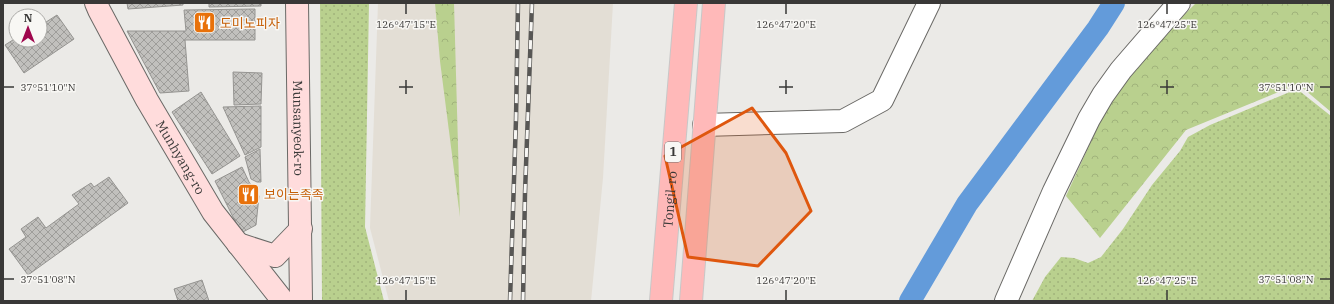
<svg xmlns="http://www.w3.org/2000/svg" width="1334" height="304" font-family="'IBM Plex Serif','Noto Sans KR',serif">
  <defs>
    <pattern id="grass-dots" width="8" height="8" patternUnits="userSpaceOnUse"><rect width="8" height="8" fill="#b9d08e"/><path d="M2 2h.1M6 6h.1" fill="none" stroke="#a0b37b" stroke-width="1.8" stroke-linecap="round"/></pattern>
    <pattern id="forest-crowns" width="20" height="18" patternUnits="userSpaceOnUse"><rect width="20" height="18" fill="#b9d08e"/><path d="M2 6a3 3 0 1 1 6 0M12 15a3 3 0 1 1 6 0" fill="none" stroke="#a0b37b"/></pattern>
    <pattern id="building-cross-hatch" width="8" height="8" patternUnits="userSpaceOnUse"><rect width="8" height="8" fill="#c1c0bd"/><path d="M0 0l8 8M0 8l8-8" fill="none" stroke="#9e9d9a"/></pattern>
  </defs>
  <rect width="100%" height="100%" fill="#ebeae7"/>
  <path fill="#e3ded5" d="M 378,3 L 613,3 L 603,178 L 591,301 L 389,301 L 370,228 Z"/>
  <g fill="url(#grass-dots)">
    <path d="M 320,3 L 369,3 L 365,227 L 384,301 L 322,301 Z"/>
    <path d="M 1297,89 L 1331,116 L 1331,301 L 1032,301 L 1045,277 L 1061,257 L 1074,258 L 1088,263 L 1101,257 L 1123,229 L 1152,185 L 1180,151 L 1188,137 L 1210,125 Z"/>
  </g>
  <g fill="url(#forest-crowns)">
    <path d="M 435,3 L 454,3 L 460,217 L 440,61 Z"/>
    <path d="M 1196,3 L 1331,3 L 1331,112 L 1298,84 L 1186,130 L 1100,238 L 1066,196 L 1120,78 Z"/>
  </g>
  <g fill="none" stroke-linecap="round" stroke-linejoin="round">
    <path stroke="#639bda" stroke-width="22" d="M 910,301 L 967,204 L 1098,28 L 1114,3"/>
  </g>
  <g fill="url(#building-cross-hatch)" stroke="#959491">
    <path d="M 127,3 L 183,3 L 183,5 L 128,9 Z"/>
    <path d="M 209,3 L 261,3 L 261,6 L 209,7 Z"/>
    <path d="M 255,9 L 255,40 L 185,40 L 189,91 L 160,93 L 127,31 L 186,31 L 184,10 Z"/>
    <path d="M 57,15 L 74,39 L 24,73 L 5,45 L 16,38 L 16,40 L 40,40 L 40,19 L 43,24 Z"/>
    <path d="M 233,72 L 262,73 L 261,104 L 234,105 Z"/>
    <path d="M 201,92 L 240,156 L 212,174 L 172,112 Z"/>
    <path d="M 261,106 L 261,147 L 245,155 L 223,107 Z"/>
    <path d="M 260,149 L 261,182 L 257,182 L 251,179 L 245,157 Z"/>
    <path d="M 242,167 L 249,182 L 259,196 L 256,225 L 241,233 L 215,181 Z"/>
    <path d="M 109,177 L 128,203 L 28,275 L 9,249 L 26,237 L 21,229 L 38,217 L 46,228 L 79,204 L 72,195 L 91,183 L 94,187 Z"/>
    <path d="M 202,280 L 209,301 L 178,301 L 174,289 Z"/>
  </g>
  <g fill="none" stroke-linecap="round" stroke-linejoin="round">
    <defs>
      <g id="street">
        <path d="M 704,125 L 843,121 L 882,100 L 929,3"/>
        <path d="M 1006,301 L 1054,191 L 1089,119 L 1103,95 L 1121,70 L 1179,3"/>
      </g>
      <g id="secondary">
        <path id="s1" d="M 96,3 L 99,10 L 147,100 L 213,212 L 283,301"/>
        <path id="s2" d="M 297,3 L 301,301"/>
        <path d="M 238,244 L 275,256 L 301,229"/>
      </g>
      <g id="primary">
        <path id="s3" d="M 661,301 L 686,3"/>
        <path d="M 691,301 L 714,3"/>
      </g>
    </defs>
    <use href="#street" stroke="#6a6966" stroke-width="24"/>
    <use href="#secondary" stroke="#6a6966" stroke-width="24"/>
    <use href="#primary" stroke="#c8c7c7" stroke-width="24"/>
    <use href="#street" stroke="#fff" stroke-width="22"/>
    <use href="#secondary" stroke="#ffdcdc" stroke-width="22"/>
    <use href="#primary" stroke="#ffb9b9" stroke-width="22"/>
    <defs>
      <g id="rail">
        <path d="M 510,301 L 516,119 L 518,3"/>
        <path d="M 523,301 L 525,193 L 532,3"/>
      </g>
    </defs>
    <use href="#rail" stroke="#585755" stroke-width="4.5"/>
    <use href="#rail" stroke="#f8f7f4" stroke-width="3" stroke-dasharray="9" stroke-linecap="butt"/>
  </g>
  <path fill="#df570e" fill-opacity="0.2" stroke="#df570e" stroke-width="3" stroke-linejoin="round" d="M 752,108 L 786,153 L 811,211 L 758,266 L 688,257 L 665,156 Z"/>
  <path fill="none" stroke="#393837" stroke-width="1.5" d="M 406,4 L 406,14M 786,4 L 786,14M 1167,4 L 1167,14M 406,80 L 406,94M 786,80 L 786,94M 1167,80 L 1167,94M 4,87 L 14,87M 399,87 L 413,87M 779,87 L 793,87M 1160,87 L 1174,87M 1320,87 L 1330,87M 4,279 L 14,279M 1320,279 L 1330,279M 406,290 L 406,300M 786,290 L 786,300M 1167,290 L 1167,300"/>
  <defs>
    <symbol id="restaurant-square" viewBox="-11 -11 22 22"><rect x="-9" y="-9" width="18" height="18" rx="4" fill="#e8710a" stroke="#f8f7f4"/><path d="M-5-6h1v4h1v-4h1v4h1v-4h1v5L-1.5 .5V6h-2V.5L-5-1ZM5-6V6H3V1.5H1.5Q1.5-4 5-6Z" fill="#fff"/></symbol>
  </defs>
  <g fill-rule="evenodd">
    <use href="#restaurant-square" x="192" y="10" width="25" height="25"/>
    <use href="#restaurant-square" x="236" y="182" width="25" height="25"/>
  </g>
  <g text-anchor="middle" stroke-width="3" stroke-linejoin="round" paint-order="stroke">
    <rect fill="#f8f7f4" stroke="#727170" stroke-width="1" x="665" y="142" width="16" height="20" rx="3"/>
    <g font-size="12" font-weight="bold" fill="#393837">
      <text x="673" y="156">1</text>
    </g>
    <g font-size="13" fill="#c56008" stroke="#f8f7f4" text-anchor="start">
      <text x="220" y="28">도미노피자</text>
      <text x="264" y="199">보이는족족</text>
    </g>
    <g font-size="13" fill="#393837" stroke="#f8f7f4">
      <text dy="5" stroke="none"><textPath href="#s2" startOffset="125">Munsanyeok-ro</textPath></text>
      <text dy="5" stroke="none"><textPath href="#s1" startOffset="176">Munhyang-ro</textPath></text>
      <text dy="5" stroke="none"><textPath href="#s3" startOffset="102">Tongil-ro</textPath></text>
    </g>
  </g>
  <g font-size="10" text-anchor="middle" fill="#393837" stroke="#f8f7f4" stroke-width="3" stroke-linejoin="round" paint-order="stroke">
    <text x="406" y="28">126°47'15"E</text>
    <text x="786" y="28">126°47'20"E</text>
    <text x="1167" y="28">126°47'25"E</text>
    <text x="48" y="91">37°51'10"N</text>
    <text x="1286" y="91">37°51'10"N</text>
    <text x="48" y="283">37°51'08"N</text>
    <text x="1286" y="283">37°51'08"N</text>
    <text x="406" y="284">126°47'15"E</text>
    <text x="786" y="284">126°47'20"E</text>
    <text x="1167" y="284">126°47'25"E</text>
  </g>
  <rect width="1334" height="304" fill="none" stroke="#393837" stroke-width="8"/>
  <g transform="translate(28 28)"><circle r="19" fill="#f8f7f4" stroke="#acaba8"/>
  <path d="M0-3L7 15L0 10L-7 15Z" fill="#9f064d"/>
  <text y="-6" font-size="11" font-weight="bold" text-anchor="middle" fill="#393837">N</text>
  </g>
</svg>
